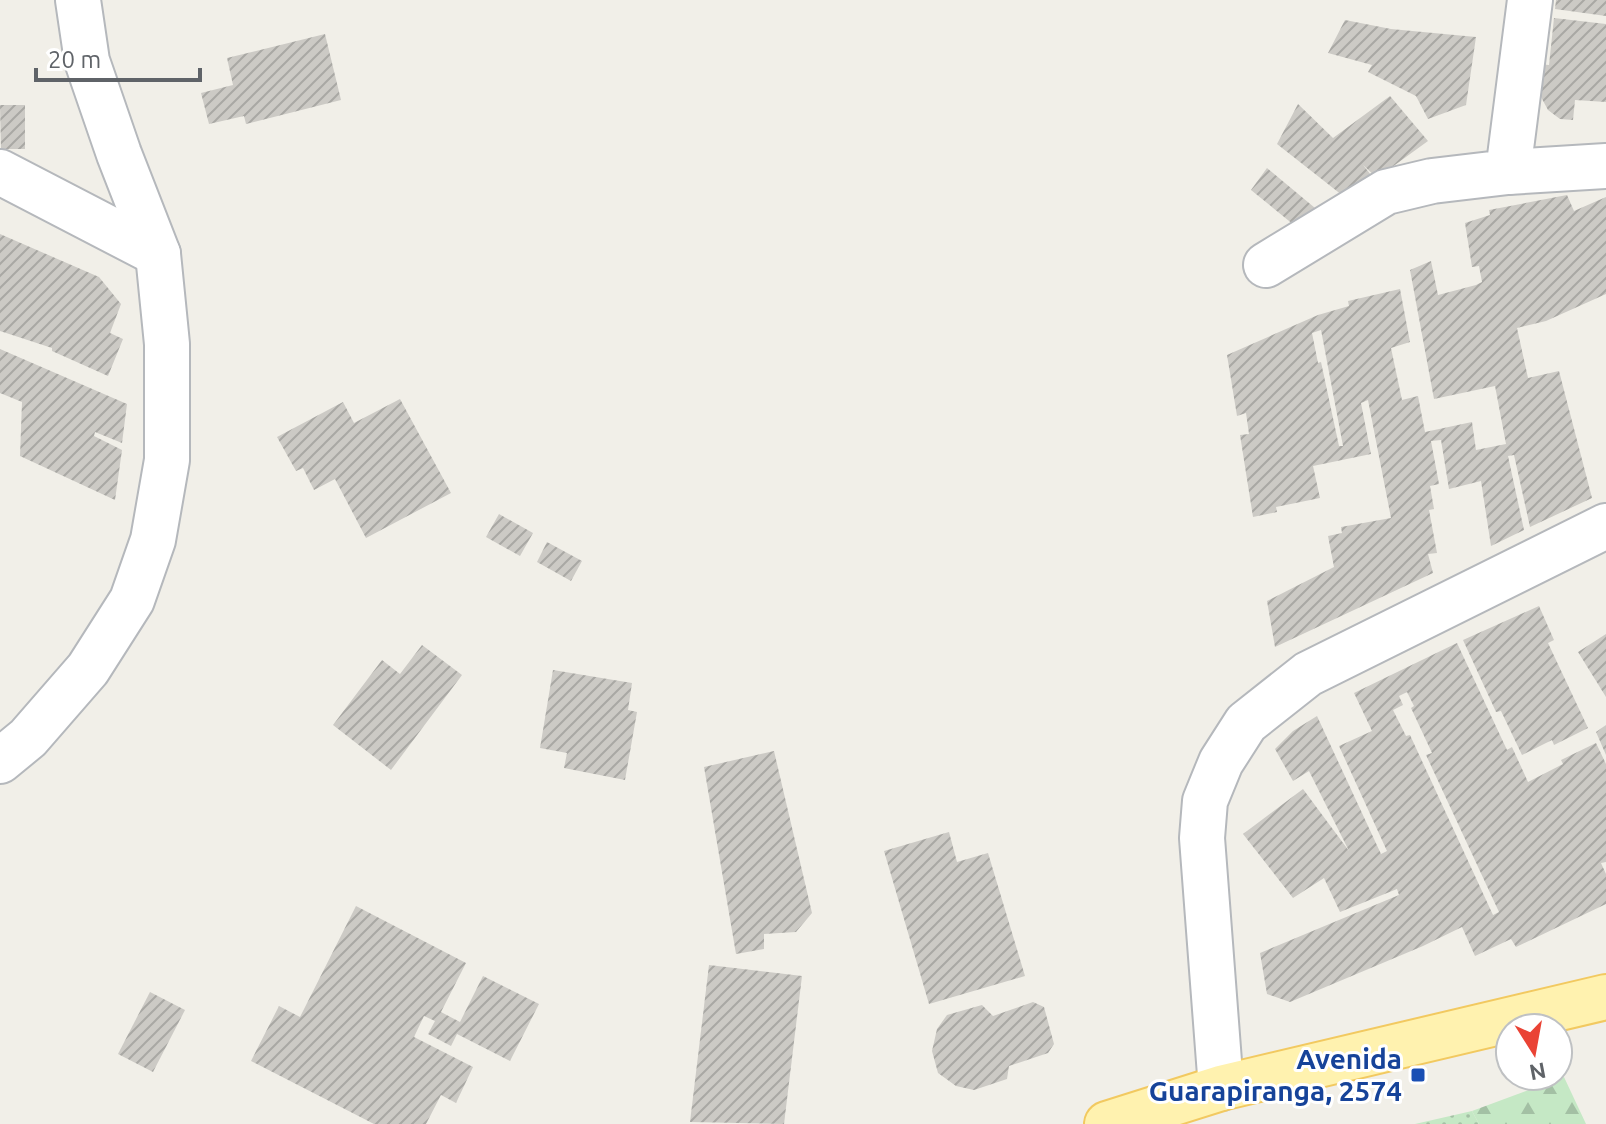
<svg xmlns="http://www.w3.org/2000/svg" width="1606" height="1124" font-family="Ubuntu,sans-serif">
  <defs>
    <pattern id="grass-dots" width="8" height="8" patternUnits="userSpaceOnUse" patternTransform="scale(2)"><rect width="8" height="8" fill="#c5e8c5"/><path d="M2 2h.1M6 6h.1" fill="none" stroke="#a3c0a4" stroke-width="1.8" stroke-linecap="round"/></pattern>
    <pattern id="forest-firs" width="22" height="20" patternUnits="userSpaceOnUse" patternTransform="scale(2)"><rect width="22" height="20" fill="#c5e8c5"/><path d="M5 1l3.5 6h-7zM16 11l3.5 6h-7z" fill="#a3c0a4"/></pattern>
    <pattern id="building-hatch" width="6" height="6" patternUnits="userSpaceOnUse" patternTransform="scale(2)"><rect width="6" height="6" fill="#cccac5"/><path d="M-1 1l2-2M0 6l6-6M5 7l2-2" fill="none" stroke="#a9a8a4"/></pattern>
  </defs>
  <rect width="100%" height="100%" fill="#f1efe8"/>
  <path fill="url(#grass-dots)" d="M 1472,1111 L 1479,1124 L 1415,1124 Z"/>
  <path fill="url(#forest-firs)" d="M 1564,1077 L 1586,1124 L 1479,1124 L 1472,1111 Z"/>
  <g fill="url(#building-hatch)" fill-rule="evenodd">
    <path d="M 1556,0 L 1606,0 L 1606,16 L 1555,9 Z"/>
    <path d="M 1554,18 L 1606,24 L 1606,102 L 1575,100 L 1573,120 L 1560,119 L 1548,110 L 1541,97 L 1540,64 L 1549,65 Z"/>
    <path d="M 1345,20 L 1391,29 L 1476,37 L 1466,105 L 1428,119 L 1416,96 L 1368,72 L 1372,65 L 1328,53 Z"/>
    <path d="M 325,34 L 341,100 L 246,124 L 244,116 L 209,124 L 201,93 L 233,85 L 227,58 Z"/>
    <path d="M 1390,96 L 1428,141 L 1377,178 L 1363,165 L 1371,175 L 1347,199 L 1277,144 L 1298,104 L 1333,138 Z"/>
    <path d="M 0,105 L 25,105 L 25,149 L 1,149 Z"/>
    <path d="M 1267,168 L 1327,218 L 1305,234 L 1251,190 Z"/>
    <path d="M 1567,195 L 1574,211 L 1606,197 L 1606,294 L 1546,321 L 1517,328 L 1528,378 L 1559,371 L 1592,498 L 1530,527 L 1514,455 L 1508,456 L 1524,530 L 1491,546 L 1481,481 L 1449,489 L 1441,440 L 1431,441 L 1439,484 L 1430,486 L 1434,509 L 1429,510 L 1437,553 L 1428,554 L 1433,573 L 1275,647 L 1267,601 L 1334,567 L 1328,536 L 1342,533 L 1341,527 L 1391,518 L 1368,400 L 1361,403 L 1371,454 L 1313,466 L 1320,498 L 1276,507 L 1277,512 L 1253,517 L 1240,435 L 1249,434 L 1246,413 L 1237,416 L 1227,355 L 1318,315 L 1349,306 L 1348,301 L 1400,289 L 1410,342 L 1391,348 L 1402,400 L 1418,396 L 1425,432 L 1472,422 L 1476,450 L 1506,444 L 1495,386 L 1434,399 L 1410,270 L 1431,261 L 1438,295 L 1476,285 L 1482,282 L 1479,266 L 1472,267 L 1465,223 L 1490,215 L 1489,210 ZM 1321,330 L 1343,446 L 1339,446 L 1321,362 L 1318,363 L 1312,333 Z"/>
    <path d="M 0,234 L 99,277 L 121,304 L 110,333 L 123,339 L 108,376 L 52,351 L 52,348 L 0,331 Z"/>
    <path d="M 0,349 L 127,404 L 122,443 L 95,432 L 94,436 L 122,450 L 115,500 L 20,456 L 22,402 L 0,393 Z"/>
    <path d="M 400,399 L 451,493 L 366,538 L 335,479 L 314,490 L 303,468 L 296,471 L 277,437 L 343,402 L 354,423 Z"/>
    <path d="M 499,514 L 533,533 L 520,556 L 486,537 Z"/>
    <path d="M 547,542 L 582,561 L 571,581 L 537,562 Z"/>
    <path d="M 1539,606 L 1554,640 L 1548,643 L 1588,728 L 1554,745 L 1552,740 L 1522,755 L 1501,711 L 1496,712 L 1463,640 Z"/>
    <path d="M 1606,634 L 1606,697 L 1578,652 Z"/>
    <path d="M 1457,643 L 1507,750 L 1512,747 L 1528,782 L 1563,764 L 1561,760 L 1596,743 L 1606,764 L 1606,862 L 1601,863 L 1606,874 L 1606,904 L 1516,947 L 1511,939 L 1475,956 L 1462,927 L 1423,946 L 1290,1002 L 1267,994 L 1260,953 L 1399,895 L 1397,889 L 1340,912 L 1324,878 L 1293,898 L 1243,834 L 1303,789 L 1349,851 L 1309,771 L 1293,781 L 1275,749 L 1293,731 L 1317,716 L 1381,854 L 1387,851 L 1339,746 L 1372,731 L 1354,693 ZM 1407,692 L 1414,706 L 1411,708 L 1432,753 L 1426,755 L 1499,912 L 1493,915 L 1410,735 L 1406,736 L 1393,710 L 1403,705 L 1399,696 Z"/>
    <path d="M 422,645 L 462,675 L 391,770 L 333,725 L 382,660 L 400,674 Z"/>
    <path d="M 553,670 L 632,683 L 628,710 L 637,712 L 625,780 L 564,768 L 567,753 L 540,748 Z"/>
    <path d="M 1606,725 L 1606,755 L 1596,732 Z"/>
    <path d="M 774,751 L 812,913 L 796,932 L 764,934 L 764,949 L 736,954 L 704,767 Z"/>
    <path d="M 949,832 L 957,862 L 988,853 L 1025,976 L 929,1004 L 884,851 Z"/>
    <path d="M 356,906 L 466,963 L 441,1012 L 460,1022 L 483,976 L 539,1004 L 510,1061 L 457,1034 L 451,1046 L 428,1034 L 435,1021 L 424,1016 L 414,1037 L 473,1067 L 456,1103 L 441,1095 L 426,1124 L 374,1124 L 251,1061 L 279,1006 L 300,1017 Z"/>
    <path d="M 709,965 L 802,976 L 784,1124 L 690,1122 Z"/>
    <path d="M 150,992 L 185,1010 L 153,1072 L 118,1054 Z"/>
    <path d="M 1033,1002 L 1044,1007 L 1054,1044 L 1048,1053 L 1009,1066 L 1007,1079 L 974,1090 L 956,1086 L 938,1073 L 932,1051 L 937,1029 L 947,1015 L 982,1005 L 993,1016 Z"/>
  </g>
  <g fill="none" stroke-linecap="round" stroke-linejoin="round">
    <defs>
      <g id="minor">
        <path d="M 0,172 L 158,254"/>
        <path d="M 1508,172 L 1606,166"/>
        <path d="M 1266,265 L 1386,192 L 1432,181 L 1508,172 L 1530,0"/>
        <path d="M 0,761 L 28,738 L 88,669 L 132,600 L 153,540 L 167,460 L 167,344 L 158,254 L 119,154 L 87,61 L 78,0"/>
        <path d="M 1221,1088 L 1202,838 L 1205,801 L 1221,762 L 1246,723 L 1308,674 L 1606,526"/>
      </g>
      <path id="major" d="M 1107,1124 L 1221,1088 L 1606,997"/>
    </defs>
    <use href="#minor" stroke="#b5b8bc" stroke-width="48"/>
    <use href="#major" stroke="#f2c960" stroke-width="48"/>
    <use href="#minor" stroke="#fff" stroke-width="44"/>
    <use href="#major" stroke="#fff2af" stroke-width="44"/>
  </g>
  <rect fill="#1a4fb4" stroke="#fff" stroke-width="3" x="1410" y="1067" width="16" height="16" rx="4"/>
  <g text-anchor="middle" stroke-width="6" stroke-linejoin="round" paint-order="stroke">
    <g font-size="28" font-weight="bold" fill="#164399" stroke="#fff" text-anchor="end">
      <text x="1402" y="1069">Avenida<tspan x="1402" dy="32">Guarapiranga, 2574</tspan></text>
    </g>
  </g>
  <g transform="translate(1534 1052) rotate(169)"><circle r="38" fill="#ffffff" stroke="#bfc1c3" stroke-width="2"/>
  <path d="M0-6L14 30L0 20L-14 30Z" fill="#ea4335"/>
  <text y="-12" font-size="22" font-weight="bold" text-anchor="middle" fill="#5f6368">N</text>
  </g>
  <path d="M36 68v12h164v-12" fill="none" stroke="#5f6368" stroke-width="4"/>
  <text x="48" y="68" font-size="24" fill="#5f6368" stroke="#ffffff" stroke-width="6" paint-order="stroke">20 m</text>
</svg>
